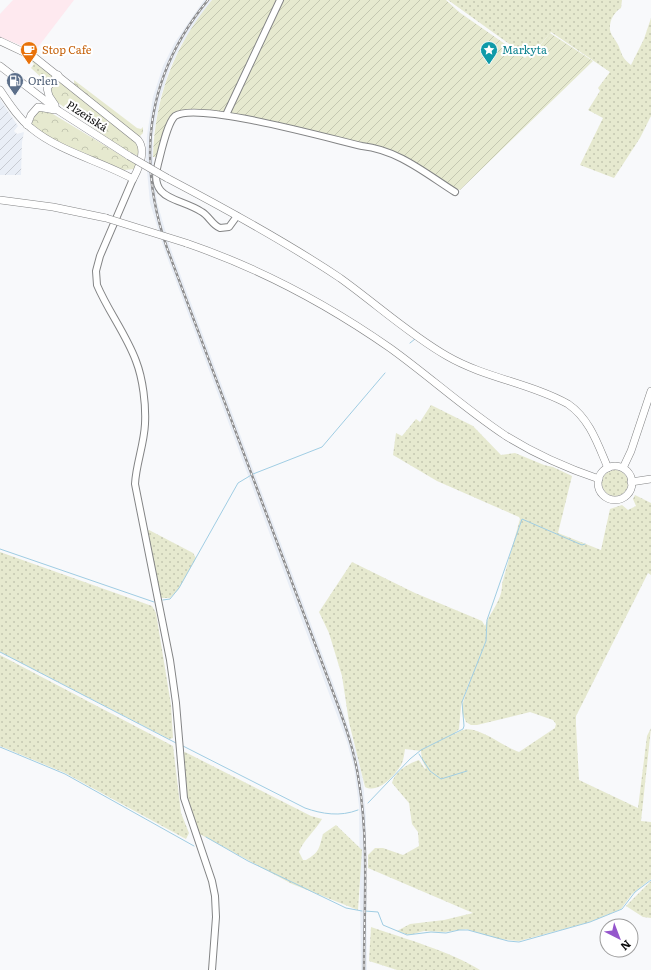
<svg xmlns="http://www.w3.org/2000/svg" width="651" height="970" font-family="Literata,serif">
  <defs>
    <pattern id="industrial-furrows" width="10" height="10" patternUnits="userSpaceOnUse"><rect width="10" height="10" fill="#e9eef6"/><path d="M-1 1l2-2M0 10L10 0M9 11l2-2" fill="none" stroke="#c7cbd2"/></pattern>
    <pattern id="grass-dots" width="8" height="8" patternUnits="userSpaceOnUse"><rect width="8" height="8" fill="#e6e9cf"/><path d="M2 2h.1M6 6h.1" fill="none" stroke="#c4c7b1" stroke-width="1.8" stroke-linecap="round"/></pattern>
    <pattern id="forest-crowns" width="20" height="18" patternUnits="userSpaceOnUse"><rect width="20" height="18" fill="#e6e9cf"/><path d="M2 6a3 3 0 1 1 6 0M12 15a3 3 0 1 1 6 0" fill="none" stroke="#c4c7b1"/></pattern>
    <pattern id="garden-furrows" width="10" height="10" patternUnits="userSpaceOnUse"><rect width="10" height="10" fill="#e6e9cf"/><path d="M-1 1l2-2M0 10L10 0M9 11l2-2" fill="none" stroke="#c4c7b1"/></pattern>
  </defs>
  <rect width="100%" height="100%" fill="#f8f9fb"/>
  <path fill="#fee9ef" d="M 13,0 L 74,0 L 35,51 L 0,37 L 0,14 Z"/>
  <path fill="url(#industrial-furrows)" d="M 0,99 L 18,126 L 14,131 L 17,134 L 24,132 L 22,142 L 21,175 L 0,175 Z"/>
  <path fill="#e9eef6" d="M 204,0 L 212,0 L 181,45 L 170,68 L 160,99 L 153,136 L 153,160 L 157,202 L 170,247 L 339,699 L 357,754 L 363,781 L 366,817 L 367,970 L 361,970 L 359,806 L 354,768 L 347,742 L 164,249 L 150,203 L 146,160 L 147,135 L 153,97 L 163,66 L 175,42 Z"/>
  <g fill="url(#grass-dots)" fill-rule="evenodd">
    <path d="M 448,0 L 622,0 L 621,8 C 614,12 609,21 610,30 C 611,36 617,41 619,47 C 622,55 623,59 631,65 L 644,39 L 651,18 L 651,116 L 640,138 L 614,178 L 580,165 L 603,118 L 588,110 L 600,91 L 598,88 L 610,72 L 551,32 L 529,58 Z"/>
    <path d="M 33,60 L 52,75 L 51,79 L 44,80 L 31,68 L 34,64 L 32,62 Z"/>
    <path d="M 431,405 L 473,426 L 501,455 L 515,453 L 544,465 L 553,467 L 572,476 L 558,533 L 601,550 L 610,509 L 622,505 L 628,510 L 636,506 L 633,499 L 635,495 L 651,503 L 651,575 L 648,573 L 576,716 L 576,725 L 579,780 L 638,808 L 647,736 L 651,728 L 641,821 L 651,822 L 651,879 L 632,894 L 621,909 L 590,922 L 519,941 L 499,939 L 466,929 L 445,932 L 424,931 L 409,935 L 397,931 L 410,924 L 444,920 L 473,913 L 368,868 L 368,855 L 375,848 L 383,848 L 403,855 L 419,846 L 418,832 L 412,824 L 409,803 L 392,783 C 394,772 409,763 419,760 L 425,769 L 426,768 L 422,760 L 421,751 L 405,749 C 404,754 404,760 401,765 C 395,775 379,794 365,787 L 349,722 L 342,676 L 329,633 L 319,612 L 352,562 L 415,593 L 482,621 L 485,626 C 490,612 503,599 502,584 L 520,519 L 519,517 L 437,481 L 393,455 L 396,433 L 402,436 L 416,419 L 420,422 ZM 473,670 L 462,706 L 462,712 L 466,722 L 471,725 L 477,725 L 530,712 L 553,720 L 556,724 L 555,728 L 519,752 C 503,747 478,725 463,730 C 459,731 455,734 452,736 L 459,729 L 461,706 Z"/>
    <circle cx="615" cy="483" r="13"/>
    <path d="M 149,530 L 193,553 L 196,558 L 178,590 L 170,598 L 161,598 L 160,595 L 147,531 Z"/>
    <path d="M 0,552 L 152,606 L 156,613 L 171,705 L 173,738 L 169,739 L 0,652 Z"/>
    <path d="M 0,655 L 173,746 L 181,813 L 189,833 L 186,839 L 65,773 L 0,746 Z"/>
    <path d="M 185,752 L 311,816 L 322,819 C 315,831 302,842 299,852 L 303,860 L 306,860 C 320,852 319,848 323,834 L 336,825 L 362,850 L 358,910 L 292,884 L 196,832 L 187,803 L 183,753 Z"/>
    <path d="M 651,881 L 651,918 L 643,917 L 626,906 Z"/>
    <path d="M 371,927 C 405,939 450,951 480,970 L 397,970 L 369,961 Z"/>
  </g>
  <g fill="url(#forest-crowns)">
    <path d="M 74,80 L 137,128 L 141,129 L 143,127 L 143,133 L 139,137 L 74,85 Z"/>
    <path d="M 59,83 L 62,83 L 136,142 L 139,148 L 138,156 L 125,150 L 54,100 L 50,91 L 54,84 Z"/>
    <path d="M 43,108 L 137,165 L 135,169 L 124,170 L 51,139 L 32,124 L 34,114 Z"/>
  </g>
  <path fill="url(#garden-furrows)" d="M 212,0 L 446,0 L 459,12 L 525,58 L 527,56 L 530,58 L 550,33 L 593,61 L 460,190 L 441,183 L 393,154 L 241,119 L 176,113 L 157,157 L 153,157 C 155,97 174,46 212,0 Z"/>
  <g fill="none" stroke-linecap="round" stroke-linejoin="round">
    <g stroke="#a0cde3" stroke-width="1">
      <path d="M 410,343 L 415,339"/>
      <path d="M 0,549 L 154,602"/>
      <path d="M 163,600 L 170,599 L 179,588 L 238,483 L 253,474 L 322,447 L 385,373"/>
      <path d="M 0,652 L 176,743"/>
      <path d="M 183,746 L 305,808 C 322,814 340,817 358,810"/>
      <path d="M 0,747 L 65,774 L 194,846"/>
      <path d="M 419,754 L 430,771 L 441,779 L 467,771"/>
      <path d="M 368,803 L 410,759 L 421,750 L 463,729 L 464,726 L 462,702 L 486,641 L 487,620 L 522,519 L 582,545 L 585,544"/>
      <path d="M 206,837 L 248,861 L 346,908 L 362,911"/>
      <path d="M 365,911 L 378,912 L 383,925 L 407,935 L 431,932 L 446,933 L 459,930 L 468,930 L 508,941 L 519,942 L 590,922 L 622,909 L 635,892 L 651,880"/>
    </g>
    <defs>
      <g id="minor">
        <path d="M 226,115 L 280,0"/>
        <path d="M 133,179 L 100,256 L 96,271 L 97,285 C 108,311 126,334 136,361 C 143,379 146,405 145,424 C 144,445 136,464 135,484 L 170,660 L 176,703 L 184,798 L 212,881 L 215,896 L 216,917 L 212,970"/>
        <path d="M 237,216 L 229,227 L 220,228 C 212,225 209,216 202,212 C 179,197 148,201 158,164 C 161,153 167,123 175,116 C 197,101 331,139 362,146 C 398,150 425,173 455,192"/>
      </g>
      <g id="major">
        <path d="M 0,41 L 34,57 L 138,140 C 147,151 139,168 133,179 C 101,161 60,152 31,128 C 18,118 9,103 0,90"/>
        <path d="M 0,66 L 59,111 L 129,156"/>
        <path d="M 55,105 L 49,96 L 47,88 L 58,75"/>
        <path d="M 27,125 L 31,115 L 38,107 L 55,110"/>
        <path d="M 167,178 C 226,209 285,241 340,278 C 375,303 410,335 447,356 C 485,378 530,383 568,404 C 590,419 598,445 608,468"/>
        <path d="M 0,200 L 53,207 L 106,218"/>
        <path d="M 186,243 C 259,268 327,304 390,348 C 429,376 465,409 506,436 C 535,454 566,468 599,479"/>
        <circle cx="615" cy="483" r="17"/>
        <path d="M 623,468 L 631,451 L 651,391"/>
        <path d="M 631,482 L 651,479"/>
      </g>
    </defs>
    <use href="#minor" stroke="#838485" stroke-width="8"/>
    <use href="#major" stroke="#838485" stroke-width="8"/>
    <use href="#minor" stroke="#fff" stroke-width="6"/>
    <use href="#major" stroke="#fff" stroke-width="7"/>
    <defs>
      <path id="rail" d="M 208,0 C 146,75 136,158 167,248 L 336,700 C 346,727 355,753 359,782 C 369,843 364,908 364,970"/>
    </defs>
    <use href="#rail" stroke="#8e8e8f" stroke-width="2.5"/>
    <use href="#rail" stroke="#fff" stroke-width="1" stroke-dasharray="3" stroke-linecap="butt"/>
    <defs>
      <g id="major-bridge">
        <path d="M 129,156 L 167,178"/>
        <path d="M 106,218 L 186,243"/>
      </g>
    </defs>
    <use href="#major-bridge" stroke="#838485" stroke-width="8" stroke-linecap="butt"/>
    <use href="#major-bridge" stroke="#fff" stroke-width="7"/>
  </g>
  <defs>
    <symbol id="cafe-pin" viewBox="-11 -11 22 30"><path d="M0 17L-7.5 6A9.5 9.5 0 1 1 7.5 6Z" fill="#e8710a" stroke="#fff"/><path d="M-5.5-4.5H6V0H3Q3 3.5 0 3.5H-2.5Q-5.5 3.5-5.5 0ZM3-3.2v2h1.7v-2ZM-6 4.5H4V6H-6Z" fill="#fff"/></symbol>
    <symbol id="sight-pin" viewBox="-11 -11 22 30"><path d="M0 17L-7.5 6A9.5 9.5 0 1 1 7.5 6Z" fill="#0f9aa8" stroke="#fff"/><path d="M0-6L1.8-2.2L6-1.7L2.9 1.2L3.7 5.4L0 3.3L-3.7 5.4L-2.9 1.2L-6-1.7L-1.8-2.2Z" fill="#fff"/></symbol>
    <symbol id="fuel-pin" viewBox="-11 -11 22 30"><path d="M0 17L-7.5 6A9.5 9.5 0 1 1 7.5 6Z" fill="#5c6f8a" stroke="#fff"/><path d="M-5.5-6h7V0h2V4h1.3V-2.5L3-4.5l.8-.8L6-3V5H2.5V1h-1V6h-7ZM-4.2-4.7v3.2H.2V-4.7Z" fill="#fff"/></symbol>
  </defs>
  <g fill-rule="evenodd">
    <use href="#cafe-pin" x="19" y="40" width="20" height="27"/>
    <use href="#sight-pin" x="479" y="40" width="20" height="27"/>
    <use href="#fuel-pin" x="5" y="71" width="20" height="27"/>
  </g>
  <g text-anchor="middle" stroke-width="4" stroke-linejoin="round" paint-order="stroke">
    <g font-size="11" fill="#c56008" stroke="#fff" text-anchor="start">
      <text x="42" y="54">Stop Cafe</text>
    </g>
    <g font-size="11" fill="#0d838f" stroke="#fff" text-anchor="start">
      <text x="502" y="54">Markyta</text>
    </g>
    <g font-size="11" fill="#4e5e75" stroke="#fff" text-anchor="start">
      <text x="28" y="85">Orlen</text>
    </g>
    <g font-size="11" fill="#0c0c0c" stroke="#fff">
      <text transform="translate(87 116) rotate(33)" y="4">Plzeňská</text>
    </g>
  </g>
  <g transform="translate(619 938) rotate(138)"><circle r="19" fill="#ffffff" stroke="#9e9e9e"/>
  <path d="M0-3L7 15L0 10L-7 15Z" fill="#9556cc"/>
  <text y="-6" font-size="11" font-weight="bold" text-anchor="middle" fill="#0c0c0c">N</text>
  </g>
</svg>
